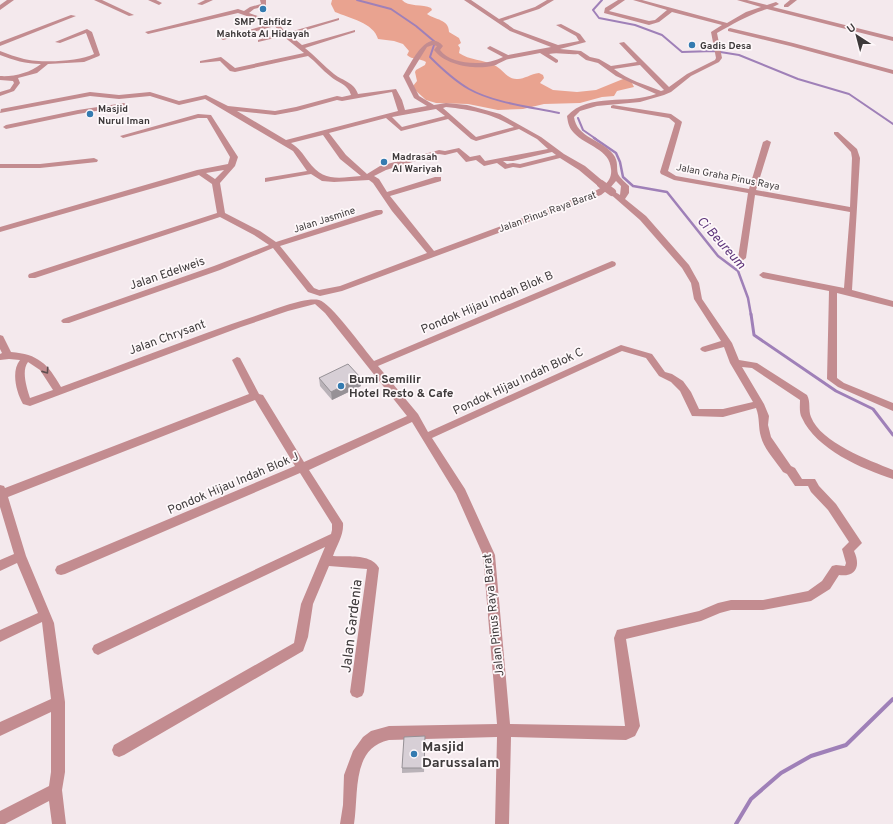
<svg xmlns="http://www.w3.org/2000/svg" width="893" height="824" font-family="Overpass,sans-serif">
  <rect width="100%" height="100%" fill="#f4e9ed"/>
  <path fill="#e9a390" d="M 332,0 L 402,0 C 408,7 423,4 431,8 L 432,10 L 427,14 C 435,20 449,19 449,32 L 459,38 L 461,43 L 458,45 L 460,48 L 459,53 C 469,60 484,60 494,65 C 503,69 507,80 518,79 C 524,79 531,74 539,73 L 543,75 L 544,78 L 540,83 L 553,90 L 577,92 L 596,90 L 623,79 L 630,79 L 634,87 L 617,91 L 614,96 L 602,97 L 580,103 L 544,104 L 523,109 L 498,110 L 468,104 L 436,103 L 426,100 L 414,89 L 413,86 L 417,81 L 415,72 L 416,70 L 425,65 L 426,62 C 420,58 412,60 407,55 L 409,51 L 403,44 L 394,41 L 378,39 C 374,23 349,18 335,12 L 331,4 Z"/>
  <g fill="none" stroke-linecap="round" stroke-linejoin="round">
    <g stroke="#9f80b8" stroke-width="2">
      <path d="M 357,0 L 391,9 L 416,26 L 435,42 L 430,57 C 441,68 455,81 469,89 C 494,103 531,107 559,113"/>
      <path d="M 602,0 L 593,10 L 599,18 L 635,25 L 662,35 L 682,52 L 714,51 L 739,55 L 798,79 L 849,94 L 893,124"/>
      <path d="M 578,118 L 583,130 L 596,139"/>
    </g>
    <path stroke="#9f80b8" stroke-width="2.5" d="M 594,138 L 616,153 L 620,162 L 623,177 L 633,186 L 667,192 L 718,256 L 738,271 L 748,298 L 751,315"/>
    <path stroke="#9f80b8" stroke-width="3" d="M 751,314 L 754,335 L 836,391 L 873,409 L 893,435"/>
    <path stroke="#9f80b8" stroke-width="4" d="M 736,824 L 751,799 L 781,773 L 811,756 L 846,745 L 893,699"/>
    <g fill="#c38c90" fill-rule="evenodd">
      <path d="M 7,0 L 14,0 L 0,10 L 0,5 Z"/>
      <path d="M 94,0 L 102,0 L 134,15 L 129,16 Z"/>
      <path d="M 148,0 L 156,0 L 162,3 L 159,5 Z"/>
      <path d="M 205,0 L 213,0 L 202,5 L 197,4 Z"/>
      <path d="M 260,0 L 266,0 L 266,6 L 254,9 L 249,13 L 278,23 L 286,33 L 339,18 L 339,20 L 290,35 L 302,45 L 355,30 L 355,32 L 305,48 C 315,56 324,66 334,74 C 343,81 354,82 358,94 L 396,89 L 402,100 L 405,110 L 427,106 L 414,98 L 403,76 C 410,65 427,27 443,46 L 440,50 C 452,66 487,66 503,57 L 488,49 L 487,48 L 490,46 L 508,55 L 551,47 L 510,31 L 464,0 L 471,0 L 499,19 L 535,7 L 547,0 L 554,0 L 539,9 L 503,21 L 514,29 L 558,45 L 579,41 L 576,36 L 556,25 L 561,24 L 580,34 L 586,42 L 560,49 L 581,51 L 590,57 L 599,59 L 611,66 L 637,62 L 619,43 L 624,42 L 669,87 L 687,74 L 715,60 L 716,58 L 711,32 L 722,25 L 672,12 L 659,22 L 649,25 L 604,13 L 605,8 L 618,0 L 625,0 L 609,11 L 649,21 L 655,20 L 667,10 L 633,0 L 642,0 L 727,23 L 746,12 L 761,7 L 737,0 L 747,0 L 767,5 L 776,2 L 779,4 L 773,7 L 893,37 L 893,41 L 767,9 C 748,15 733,24 717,33 L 722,58 L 719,62 L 691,76 L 671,92 L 664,95 L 640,102 L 597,106 L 580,111 L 574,117 C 577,138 601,139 613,154 C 619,162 616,167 618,174 C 620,178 626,183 629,186 L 629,193 L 625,199 L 646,216 L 689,265 L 699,283 L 702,299 L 732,343 L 739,360 L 757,363 L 807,395 C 811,402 808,410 811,417 C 821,443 869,460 893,470 L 893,479 C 862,469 816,449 802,418 C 799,413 800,406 800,400 L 752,368 L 742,367 L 764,404 L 769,416 L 768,425 L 771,437 L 791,466 L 795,468 L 802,479 L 815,479 L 819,486 L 836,504 L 862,543 L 854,551 C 861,566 856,577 839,575 L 830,589 L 811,601 L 763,610 L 731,610 L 720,613 L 701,621 L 626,639 L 640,726 L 635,736 L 626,740 L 511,737 L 509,824 L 495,824 L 497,737 L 389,740 C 351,748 359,794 354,824 L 340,824 L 343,805 L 344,775 L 353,751 L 363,737 L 371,731 L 389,726 L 497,724 L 483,555 L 456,494 L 412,422 L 309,470 L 343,523 C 344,535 337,545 333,556 C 347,557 371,553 379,568 L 364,692 L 362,696 L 357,698 L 352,696 L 350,692 L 367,569 L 329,566 L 313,604 L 308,637 L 303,651 L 124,755 L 119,757 L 114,755 L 112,750 L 114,745 L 294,643 L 301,604 L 325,547 L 102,653 L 98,655 L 94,653 L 92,649 L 94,645 L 331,534 L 332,530 L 332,524 L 300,473 L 65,574 L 61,575 L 57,574 L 55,570 L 57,566 L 295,466 L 255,400 L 8,497 L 26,556 L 54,623 L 65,702 L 65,772 L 62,790 L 66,824 L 52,824 L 49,801 L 5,824 L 0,824 L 0,811 L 49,786 L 51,772 L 51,712 L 0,736 L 0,722 L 51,699 L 42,622 L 0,642 L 0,630 L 38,613 L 17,563 L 0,571 L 0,560 L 14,554 L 0,507 L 0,485 L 4,486 L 5,488 L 249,394 L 232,360 L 237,357 L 240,358 L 259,394 L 263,395 L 304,462 L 407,416 L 325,313 L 315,304 L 288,311 L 241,327 L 30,406 L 23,404 C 16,392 11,371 20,360 L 9,359 L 0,360 L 0,354 L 2,353 L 0,349 L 0,335 L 3,336 L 11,352 C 38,354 48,364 61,387 C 127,363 192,337 258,315 C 274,310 304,297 319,300 C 331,303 364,349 374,361 L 612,261 L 615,262 L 616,264 L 615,266 L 378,366 L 418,414 L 428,432 L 621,345 L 652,354 L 665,372 L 672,374 L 683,381 L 691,392 L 699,409 L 723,409 L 753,402 L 730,363 L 724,347 L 705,352 L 702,351 L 700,349 L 702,347 L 721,341 L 694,299 L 691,283 L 682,268 L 640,220 L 608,192 L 612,190 L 620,195 L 621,186 L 616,181 L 610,188 L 601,195 L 342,291 L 320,296 L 308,292 L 273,248 L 220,270 L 69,323 L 63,323 L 61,321 L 63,319 L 214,266 L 269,245 L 254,235 L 220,217 L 35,278 L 29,278 L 28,276 L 29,274 L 217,213 L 212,184 L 199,175 L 0,232 L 0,227 L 197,170 L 228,164 L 230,157 L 207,118 L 198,118 L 123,138 L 120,136 L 198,114 L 211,115 L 238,157 L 235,166 L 220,183 L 225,213 L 260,231 L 276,242 L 376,210 L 382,210 L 383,212 L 382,214 L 280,246 L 314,288 L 319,290 L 340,286 L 427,253 L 392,211 L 373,183 L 369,180 L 334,182 L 322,181 L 311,174 L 265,182 L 265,178 L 307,171 L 293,151 L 205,99 L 179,105 L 150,96 L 119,99 L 90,96 L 0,113 L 1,109 L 90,92 L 119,95 L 150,92 L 179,101 L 206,95 L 228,106 L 275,111 L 296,107 L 337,96 L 342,97 L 351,95 C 348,84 338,83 330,76 C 322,70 316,62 308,56 L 235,72 L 230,71 L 220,61 L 200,63 L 200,61 L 221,57 L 235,68 L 304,53 L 283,36 L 258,42 L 258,40 L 280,33 L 275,26 L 223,40 L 220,38 L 270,24 L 238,13 L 148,34 L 145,32 L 238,9 L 244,11 L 250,7 L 261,4 ZM 433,45 L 437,46 L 434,50 C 445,65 474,70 492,66 C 498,65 503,60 509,59 C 519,57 530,55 540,53 L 556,63 L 558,62 L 558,60 L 549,54 C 558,52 568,55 578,54 L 586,60 L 598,63 L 616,76 L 656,94 C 628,105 589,92 567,116 C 568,123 569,128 574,133 C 586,146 610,149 611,169 C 612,176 609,181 604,186 L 604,182 L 585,166 L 564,154 L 541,137 L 500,114 L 467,105 L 446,103 L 434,105 L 419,96 L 409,76 L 427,47 ZM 640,65 L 664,90 L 661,91 C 646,85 628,80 614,69 ZM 392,92 L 398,111 L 286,140 L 237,111 L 275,115 L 297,111 L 337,100 L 342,101 ZM 446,107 C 473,110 490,113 514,127 L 476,137 L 443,108 ZM 436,109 L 445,116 L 402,127 L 392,117 ZM 386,118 L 401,131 L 448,119 L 471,139 L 476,141 L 519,129 L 537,139 L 548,149 L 485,161 L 480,155 L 470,157 L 459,148 L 445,151 L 439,150 L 380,166 L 367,174 L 346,155 L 329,133 ZM 323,135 L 340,159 L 361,176 C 338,178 323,182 308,161 C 303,154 299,148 291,143 ZM 457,152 L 466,162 L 476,160 L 484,166 L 497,163 L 505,169 L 513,167 L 520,168 L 560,158 L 579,170 L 598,186 L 604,186 L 595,191 L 434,251 L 390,196 L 441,181 L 441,177 L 435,177 L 387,192 L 379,179 L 374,176 L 386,170 L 439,154 L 445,155 ZM 552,152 L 556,155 L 520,164 L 513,163 L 507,164 L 503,161 L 513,161 ZM 224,170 L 215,179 L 206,173 ZM 622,351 L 646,358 L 659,376 L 671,382 L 680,391 L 692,416 L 723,417 L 756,408 C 760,418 758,427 761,437 C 764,449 776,461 783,472 L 787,474 L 795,486 L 808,486 L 811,492 L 828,510 L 849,542 L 842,549 L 846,563 L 845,566 L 836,565 L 832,566 L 822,581 L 808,591 L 763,600 L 731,600 L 718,603 L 699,611 L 617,630 L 614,638 L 625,726 L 510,724 L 495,555 L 465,489 L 432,438 ZM 28,362 L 40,370 L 53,390 L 30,398 C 27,388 21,371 28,362 Z"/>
      <path d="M 790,0 L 797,0 L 788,7 L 784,7 L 784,5 Z"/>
      <path d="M 71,15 L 76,16 L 0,46 L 0,42 Z"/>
      <path d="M 730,28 L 793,43 L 893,70 L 893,74 L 790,46 L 728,31 L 728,29 Z"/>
      <path d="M 87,29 L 92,32 L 100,55 L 99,56 L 84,62 L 48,64 L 37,73 L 18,78 L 20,83 L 14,91 L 0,96 L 0,92 L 10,89 L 14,83 L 13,81 L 0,80 L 0,76 C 13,77 30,73 41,64 C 26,64 13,60 0,55 L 0,51 C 8,54 16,57 24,59 C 41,63 78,62 94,54 L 86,33 L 60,43 L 55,42 Z"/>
      <path d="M 124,103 L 127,105 L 126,106 L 78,114 L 6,129 L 3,127 L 6,125 L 78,110 Z"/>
      <path d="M 613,105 L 671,114 L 681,121 L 682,122 L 668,171 L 676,176 L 749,189 L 763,142 L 767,140 L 771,142 L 756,190 L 850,207 L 852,158 L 851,152 L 834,134 L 834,132 L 838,132 L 857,149 L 860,158 L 852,290 L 893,301 L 893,307 L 837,293 L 837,378 L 844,383 L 893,403 L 893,411 L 838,387 L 827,379 L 829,291 L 763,278 L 759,275 L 763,272 L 844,288 L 850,212 L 755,195 L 746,258 L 742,261 L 739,260 L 738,258 L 748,193 L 674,180 L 661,174 L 660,172 L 675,123 L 669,118 L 611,108 L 611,106 Z"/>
      <path d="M 94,158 L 98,160 L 97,162 L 40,168 L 0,168 L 0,164 L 40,164 Z"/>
    </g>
    <path stroke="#c38c90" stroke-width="8" d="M 601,184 L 612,192"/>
  </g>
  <g fill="#b9b2b8">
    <path d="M 319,378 L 361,386 L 332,400 L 320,386 Z"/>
    <path d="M 425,740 L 424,772 L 402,773 L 402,768 Z"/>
  </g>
  <path fill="#969196" d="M 360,377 L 361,386 L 332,400 L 331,392 Z"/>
  <g fill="#d7cfd6" stroke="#969196">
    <path d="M 348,364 L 360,377 L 331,392 L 319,378 Z"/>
    <path d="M 425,736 L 424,768 L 402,768 L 404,737 Z"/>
  </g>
  <defs><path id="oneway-chevron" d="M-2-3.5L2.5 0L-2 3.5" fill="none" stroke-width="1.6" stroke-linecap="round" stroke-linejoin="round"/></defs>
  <use stroke="#5f4e50" href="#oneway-chevron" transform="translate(46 371) rotate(55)"/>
  <g fill="#347bb0" stroke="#fef8fa" stroke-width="1.5">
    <circle cx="263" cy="9" r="4"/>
    <circle cx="692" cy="45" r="4"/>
    <circle cx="90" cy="114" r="4"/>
    <circle cx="384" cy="162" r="4"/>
    <circle cx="341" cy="386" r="4"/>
    <circle cx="414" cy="754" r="4"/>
  </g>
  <g text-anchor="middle" stroke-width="3.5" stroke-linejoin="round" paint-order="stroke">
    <g font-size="10" font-weight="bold" fill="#3e3a3b" stroke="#fef8fa" text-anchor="start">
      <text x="263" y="25" text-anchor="middle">SMP Tahfidz<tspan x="263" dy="12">Mahkota Al Hidayah</tspan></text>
      <text x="700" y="49">Gadis Desa</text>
      <text x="98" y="112">Masjid<tspan x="98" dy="12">Nurul Iman</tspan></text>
      <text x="392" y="160">Madrasah<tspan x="392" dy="12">Al Wariyah</tspan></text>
    </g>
    <g font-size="10" fill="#3e3a3b" stroke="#fef8fa">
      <text transform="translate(728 176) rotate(11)" y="4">Jalan Graha Pinus Raya</text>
      <text transform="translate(547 211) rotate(-20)" y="4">Jalan Pinus Raya Barat</text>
      <text transform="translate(324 219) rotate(-18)" y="4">Jalan Jasmine</text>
    </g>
    <g font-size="12" fill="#3e3a3b" stroke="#fef8fa">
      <text transform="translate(167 273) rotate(-19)" y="4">Jalan Edelweis</text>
      <text transform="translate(487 302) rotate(-23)" y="4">Pondok Hijau Indah Blok B</text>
      <text transform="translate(167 337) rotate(-20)" y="4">Jalan Chrysant</text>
      <text transform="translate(518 381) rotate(-25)" y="4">Pondok Hijau Indah Blok C</text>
      <text transform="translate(233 483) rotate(-23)" y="4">Pondok Hijau Indah Blok J</text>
      <text transform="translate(493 615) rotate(-96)" y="4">Jalan Pinus Raya Barat</text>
    </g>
    <g font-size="12" font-weight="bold" fill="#3e3a3b" stroke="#fef8fa" text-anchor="start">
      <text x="349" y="383">Bumi Semilir<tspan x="349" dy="14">Hotel Resto &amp; Cafe</tspan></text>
    </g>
    <g font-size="13" font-style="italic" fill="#5e357b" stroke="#fef8fa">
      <text transform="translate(722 242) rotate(48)" y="5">Ci Beureum</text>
    </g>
    <g font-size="14" fill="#3e3a3b" stroke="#fef8fa">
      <text transform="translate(351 626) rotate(-83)" y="5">Jalan Gardenia</text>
    </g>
    <g font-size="14" font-weight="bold" fill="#3e3a3b" stroke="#fef8fa" text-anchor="start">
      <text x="422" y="751">Masjid<tspan x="422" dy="16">Darussalam</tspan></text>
    </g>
  </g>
  <g transform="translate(857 36) rotate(324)" stroke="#fef8fa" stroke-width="3" paint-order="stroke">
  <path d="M0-3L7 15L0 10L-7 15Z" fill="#3e3a3b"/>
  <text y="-6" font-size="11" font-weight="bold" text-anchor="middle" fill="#3e3a3b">U</text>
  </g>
</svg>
